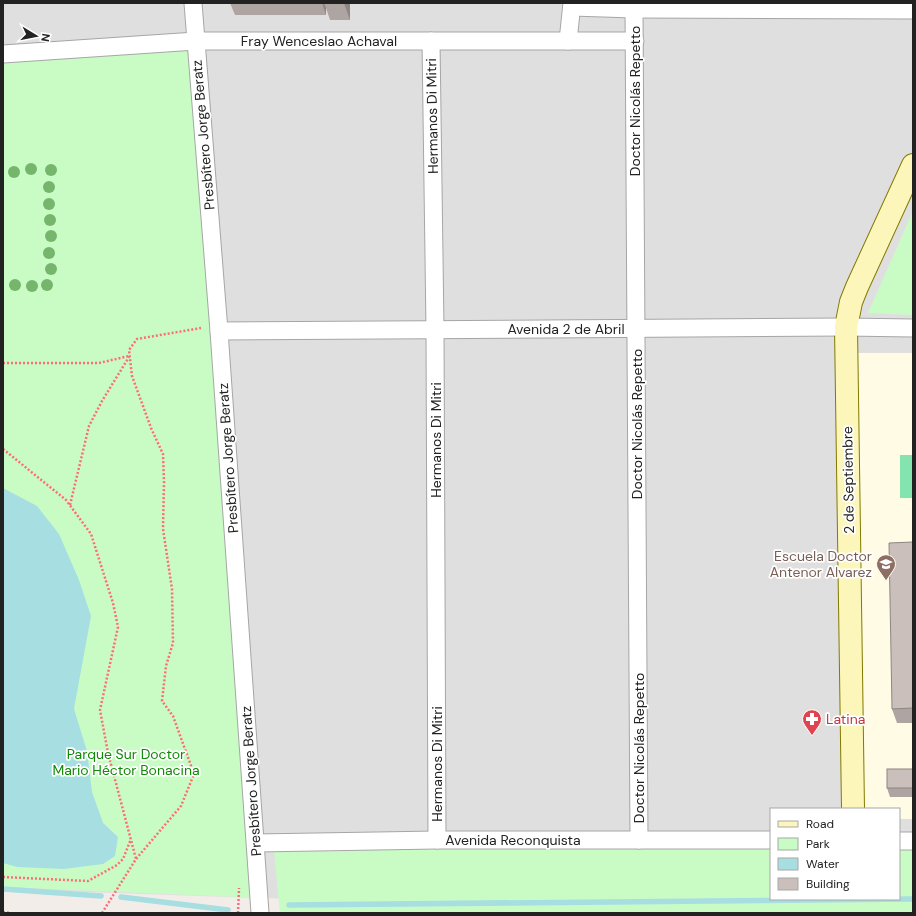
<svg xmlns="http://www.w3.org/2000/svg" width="916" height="916" font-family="'DM Sans',sans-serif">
  <rect width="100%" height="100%" fill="#f2ede8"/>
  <path fill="#e0dfdf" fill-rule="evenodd" d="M 3,3 L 913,3 L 913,913 L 853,913 L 259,898 L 3,889 ZM 771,809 L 899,809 L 899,899 L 771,899 Z"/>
  <path fill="#fffbe4" d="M 855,353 L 913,353 L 913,819 L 899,819 L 899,809 L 861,809 Z"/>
  <g fill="#c9fcc5">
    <path d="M 196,41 L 259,898 L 3,887 L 3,54 Z"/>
    <path d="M 913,211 L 913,315 L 868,313 Z"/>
    <path d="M 771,842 L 771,899 L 899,899 L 899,842 L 913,842 L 913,913 L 280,913 L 274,851 Z"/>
  </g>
  <rect fill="#83e4af" x="900" y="455" width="13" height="43"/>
  <path fill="#a7dee1" d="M 3,488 L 37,506 L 59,534 L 79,580 L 91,616 L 74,709 L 87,751 L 92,792 L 103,823 L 118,837 L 115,856 L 103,864 L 64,869 L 17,867 L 3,863 Z"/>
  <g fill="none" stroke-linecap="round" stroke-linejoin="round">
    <g stroke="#a7dee1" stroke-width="5.5">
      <path d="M 3,889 L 101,896"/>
      <path d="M 121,897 L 228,910"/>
      <path d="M 289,905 L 913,899"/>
    </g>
    <defs>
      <g id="street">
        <path d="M 193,3 L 219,331 L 260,913"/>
        <path d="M 572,7 L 634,9 L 913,10"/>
        <path d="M 634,9 L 639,840"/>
        <path d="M 431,41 L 435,329 L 437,840"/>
        <path d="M 568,41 L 572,3"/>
        <path d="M 3,54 L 196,41 L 635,41"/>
        <path d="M 219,331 L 846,327 L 913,328"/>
        <path d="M 899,841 L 913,841"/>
        <path d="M 256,843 L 437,840 L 771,840"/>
      </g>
      <path id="secondary" d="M 853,809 L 846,327 L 851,302 L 857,287 L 913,165"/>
    </defs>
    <use href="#street" stroke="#a6a6a6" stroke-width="19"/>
    <use href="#secondary" stroke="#817a00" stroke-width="24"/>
    <g stroke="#ff6c75" stroke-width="2.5" stroke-dasharray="2 2" stroke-linecap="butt">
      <path d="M 3,363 L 99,363 L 129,356"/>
      <path d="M 3,449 L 66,500 L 91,534 L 113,603 L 118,627 L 100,710 L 108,753 L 136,859"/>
      <path d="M 70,505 L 89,426 L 102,401 L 129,357"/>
      <path d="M 3,877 L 88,881 L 117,865 L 123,859 L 131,839"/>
      <path d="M 3,912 L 11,913"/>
      <path d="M 102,913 L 136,859 L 181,806 L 194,774 L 173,716 L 162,701 L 166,666 L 173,643 L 172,589 L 163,529 L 164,482 L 163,454 L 151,428 L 132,376 L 129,350 L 137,339 L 201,328"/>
      <path d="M 238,913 L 239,888"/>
    </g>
    <use href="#street" stroke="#fff" stroke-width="17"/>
    <use href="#secondary" stroke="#fdf6bb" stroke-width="22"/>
  </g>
  <g fill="#76b66c">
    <circle cx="31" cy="169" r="6"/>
    <circle cx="51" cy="170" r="6"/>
    <circle cx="14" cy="172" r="6"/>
    <circle cx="49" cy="187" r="6"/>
    <circle cx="49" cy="204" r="6"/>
    <circle cx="50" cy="220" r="6"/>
    <circle cx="51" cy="236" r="6"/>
    <circle cx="49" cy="253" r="6"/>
    <circle cx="51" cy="269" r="6"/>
    <circle cx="15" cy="285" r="6"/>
    <circle cx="47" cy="285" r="6"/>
    <circle cx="32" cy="286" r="6"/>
  </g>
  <g fill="#aea4a1">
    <path d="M 230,3 L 350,3 L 350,20 L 330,20 L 326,8 L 326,15 L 235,15 Z"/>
    <path d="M 913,542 L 913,723 L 897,723 L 892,709 Z"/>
    <path d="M 913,769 L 913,797 L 890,797 L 887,788 Z"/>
  </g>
  <g fill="#8d8683">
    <path d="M 322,3 L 324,3 L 326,8 L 326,15 Z"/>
    <path d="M 344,3 L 350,3 L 350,20 Z"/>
  </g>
  <g fill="#cabfbb" stroke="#8d8683">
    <path d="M 913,542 L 913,708 L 892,709 L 889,543 Z"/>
    <rect x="887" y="769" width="26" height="19"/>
  </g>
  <defs>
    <symbol id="school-pin" viewBox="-11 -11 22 30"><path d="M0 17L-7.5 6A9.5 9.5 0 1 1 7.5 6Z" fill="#8d6e63" stroke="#fff"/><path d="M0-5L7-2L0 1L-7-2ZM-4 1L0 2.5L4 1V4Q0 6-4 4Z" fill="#fff"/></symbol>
    <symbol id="pharmacy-pin" viewBox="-11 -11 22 30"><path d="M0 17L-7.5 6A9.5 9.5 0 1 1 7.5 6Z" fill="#e0444e" stroke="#fff"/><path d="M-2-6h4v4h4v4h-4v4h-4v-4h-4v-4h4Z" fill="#fff"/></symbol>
  </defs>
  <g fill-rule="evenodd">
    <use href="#school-pin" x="875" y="553" width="22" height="30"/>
    <use href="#pharmacy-pin" x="801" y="708" width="22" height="30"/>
  </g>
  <g text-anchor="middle" stroke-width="3.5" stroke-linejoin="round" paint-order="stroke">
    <g font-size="14" fill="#222" stroke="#fff">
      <text x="319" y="46">Fray Wenceslao Achaval</text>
      <text transform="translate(635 101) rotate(-90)" y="5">Doctor Nicolás Repetto</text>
      <text transform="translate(432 116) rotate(-91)" y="5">Hermanos Di Mitri</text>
      <text transform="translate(203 135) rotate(-95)" y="5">Presbítero Jorge Beratz</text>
      <text x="566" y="334">Avenida 2 de Abril</text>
      <text transform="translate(637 424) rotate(-90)" y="5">Doctor Nicolás Repetto</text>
      <text transform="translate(436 440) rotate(-90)" y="5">Hermanos Di Mitri</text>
      <text transform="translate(228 458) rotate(-94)" y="5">Presbítero Jorge Beratz</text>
      <text transform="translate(848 480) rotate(-91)" y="5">2 de Septiembre</text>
      <text transform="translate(639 748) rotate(-90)" y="5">Doctor Nicolás Repetto</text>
      <text transform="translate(437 764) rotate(-90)" y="5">Hermanos Di Mitri</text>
      <text transform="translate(251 781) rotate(-94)" y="5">Presbítero Jorge Beratz</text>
      <text x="513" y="845">Avenida Reconquista</text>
    </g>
    <g font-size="14" fill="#785e54" stroke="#fff" text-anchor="end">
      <text x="872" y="561">Escuela Doctor<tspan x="872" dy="16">Antenor Alvarez</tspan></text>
    </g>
    <g font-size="14" fill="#be3a42" stroke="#fff" text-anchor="start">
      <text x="826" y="724">Latina</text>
    </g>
    <g font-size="14" fill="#108906" stroke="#fff">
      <text x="126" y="759">Parque Sur Doctor<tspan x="126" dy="16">Mario Héctor Bonacina</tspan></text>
    </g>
  </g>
  <rect width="916" height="916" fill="none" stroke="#222222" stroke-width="8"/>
  <rect x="770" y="808" width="130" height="92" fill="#ffffff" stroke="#a7a7a7"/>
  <rect x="778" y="821" width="20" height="6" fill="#fdf6bb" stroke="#a7a7a7"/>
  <text x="806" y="828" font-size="12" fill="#222222">Road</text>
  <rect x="778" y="838" width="20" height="12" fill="#c9fcc5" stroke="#a7a7a7"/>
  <text x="806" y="848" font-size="12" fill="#222222">Park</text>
  <rect x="778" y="858" width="20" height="12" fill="#a7dee1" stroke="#a7a7a7"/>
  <text x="806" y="868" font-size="12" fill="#222222">Water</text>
  <rect x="778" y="878" width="20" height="12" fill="#cabfbb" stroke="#a7a7a7"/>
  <text x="806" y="888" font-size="12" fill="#222222">Building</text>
  <g transform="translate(36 36) rotate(100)" stroke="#ffffff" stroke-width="3" paint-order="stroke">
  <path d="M0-3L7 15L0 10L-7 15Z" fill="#222222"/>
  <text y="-6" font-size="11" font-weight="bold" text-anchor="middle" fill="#222222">N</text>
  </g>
</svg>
